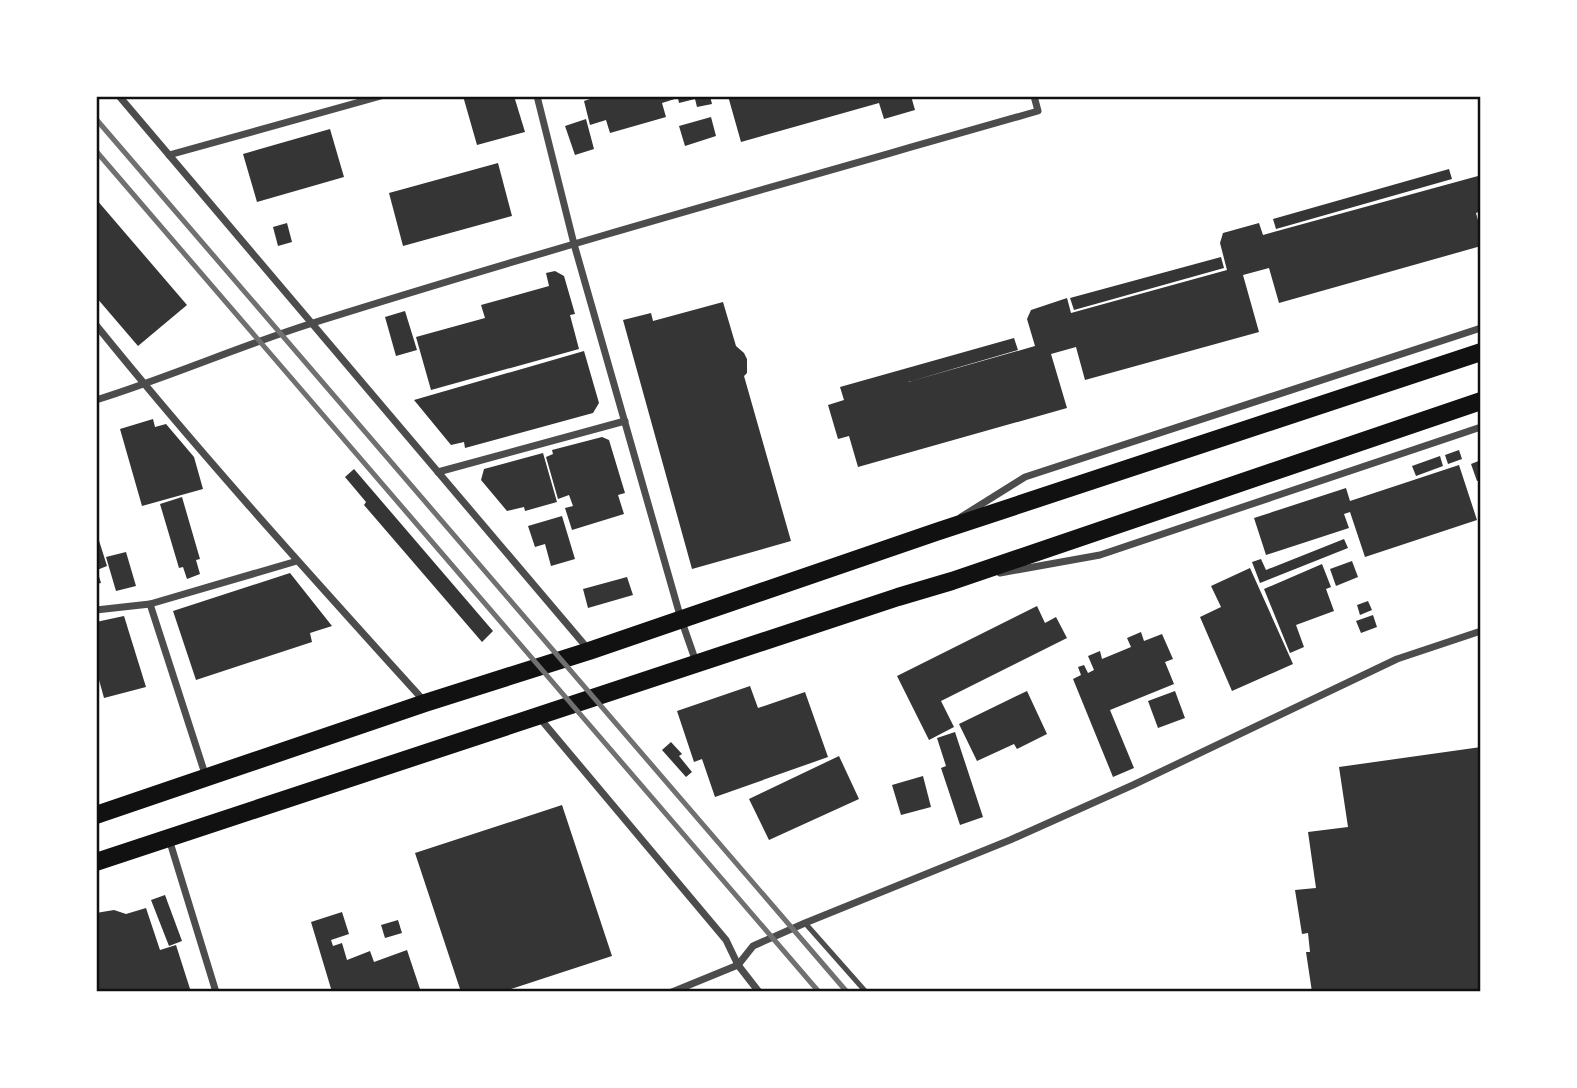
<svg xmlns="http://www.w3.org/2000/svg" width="1577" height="1088" font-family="'Alegreya Sans',sans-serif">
  <rect width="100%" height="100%" fill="#fff"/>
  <g fill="#353535">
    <path d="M 463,96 L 514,96 L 525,132 L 477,145 Z"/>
    <path d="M 599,96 L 710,96 L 712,104 L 697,107 L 695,99 L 679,103 L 678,98 L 662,103 L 666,117 L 610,133 L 606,120 L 590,125 L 584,101 Z"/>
    <path d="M 728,96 L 911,96 L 915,110 L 884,119 L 879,103 L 741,142 Z"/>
    <path d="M 711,117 L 716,136 L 685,146 L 679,126 Z"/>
    <path d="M 586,119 L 594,149 L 575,155 L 565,126 Z"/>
    <path d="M 330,129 L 344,177 L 257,202 L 243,154 Z"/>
    <path d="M 498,163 L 512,216 L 403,246 L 389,193 Z"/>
    <path d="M 1449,169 L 1452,179 L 1276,229 L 1273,219 Z"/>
    <path d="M 1478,176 L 1481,187 L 1481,211 L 1476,213 L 1481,231 L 1481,246 L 1279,303 L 1269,268 L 1243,275 L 1259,332 L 1085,380 L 1076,347 L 1051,354 L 1067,408 L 858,467 L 849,436 L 838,439 L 828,405 L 844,400 L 840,387 L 1014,338 L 1018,350 L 908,382 L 1035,346 L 1027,319 L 1031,310 L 1067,298 L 1071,313 L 1227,270 L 1220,243 L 1223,233 L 1259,223 L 1263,235 Z"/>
    <path d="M 96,199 L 187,305 L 138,346 L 96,297 Z"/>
    <path d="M 287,223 L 292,242 L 278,246 L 273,227 Z"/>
    <path d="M 1221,257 L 1224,268 L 1074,310 L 1070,298 Z"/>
    <path d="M 555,271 L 564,276 L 575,314 L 570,315 L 579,349 L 431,390 L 416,337 L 485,318 L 481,305 L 549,286 L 546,273 Z"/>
    <path d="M 723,302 L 736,346 L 744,353 L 747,359 L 747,373 L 744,376 L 791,541 L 692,569 L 623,320 L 651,313 L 653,321 Z"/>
    <path d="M 405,311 L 417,350 L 396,356 L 385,317 Z"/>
    <path d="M 584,351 L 599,403 L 593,413 L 465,448 L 464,442 L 451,445 L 414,400 Z"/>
    <path d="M 153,419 L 155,427 L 166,424 L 194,457 L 203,489 L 142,506 L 120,429 Z"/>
    <path d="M 602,437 L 609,440 L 625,493 L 618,495 L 624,514 L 572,530 L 565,508 L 573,506 L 569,495 L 558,499 L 546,457 L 553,454 L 552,450 Z"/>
    <path d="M 1459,450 L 1462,459 L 1448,464 L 1445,455 Z"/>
    <path d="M 543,453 L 557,502 L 525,511 L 524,507 L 507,511 L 481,480 L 484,469 Z"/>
    <path d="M 1440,456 L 1443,466 L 1416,476 L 1412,466 Z"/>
    <path d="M 1481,460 L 1481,480 L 1477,481 L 1471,464 Z"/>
    <path d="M 1459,465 L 1477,520 L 1365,557 L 1350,512 L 1344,514 L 1349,528 L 1266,555 L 1254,518 L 1346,488 L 1350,501 Z"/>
    <path d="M 354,469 L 493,631 L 482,642 L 364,505 L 366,502 L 345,477 Z"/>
    <path d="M 182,497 L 200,559 L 196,560 L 200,574 L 187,579 L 183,567 L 179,568 L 160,504 Z"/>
    <path d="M 562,516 L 575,559 L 551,566 L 545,544 L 535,547 L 528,526 Z"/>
    <path d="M 96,531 L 107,566 L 97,570 L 101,583 L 96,584 Z"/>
    <path d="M 1344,539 L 1348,548 L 1260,583 L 1252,562 L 1261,559 L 1266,570 Z"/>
    <path d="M 126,552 L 136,586 L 116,591 L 106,557 Z"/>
    <path d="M 1352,561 L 1358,577 L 1336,586 L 1330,569 Z"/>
    <path d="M 1322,564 L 1331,587 L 1326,589 L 1334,611 L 1296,625 L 1304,647 L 1290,653 L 1264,589 Z"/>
    <path d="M 1250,568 L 1293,664 L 1232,691 L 1200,617 L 1221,607 L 1211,586 Z"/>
    <path d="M 290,573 L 332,626 L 310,633 L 312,642 L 196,680 L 173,611 Z"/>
    <path d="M 627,577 L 633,595 L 588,608 L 583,589 Z"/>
    <path d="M 1368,601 L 1372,610 L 1360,615 L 1357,605 Z"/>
    <path d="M 1037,606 L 1045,623 L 1056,617 L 1067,638 L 941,701 L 954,727 L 929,740 L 897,676 Z"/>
    <path d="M 1373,615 L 1377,627 L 1361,633 L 1356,621 Z"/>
    <path d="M 124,616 L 146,687 L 104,698 L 96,669 L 96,622 Z"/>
    <path d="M 1141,632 L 1144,641 L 1162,634 L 1173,659 L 1165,662 L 1174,684 L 1110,710 L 1134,768 L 1113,777 L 1073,679 L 1081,675 L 1078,667 L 1084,665 L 1088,673 L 1094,670 L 1088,656 L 1100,651 L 1102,659 L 1131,647 L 1127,638 Z"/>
    <path d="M 750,686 L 758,708 L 805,692 L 828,757 L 715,797 L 702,759 L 694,762 L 677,711 Z"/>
    <path d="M 1027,691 L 1047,734 L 1017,749 L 1014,744 L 977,761 L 959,724 Z"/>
    <path d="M 1175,691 L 1185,718 L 1158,728 L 1148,701 Z"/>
    <path d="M 955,732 L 983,817 L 960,825 L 941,768 L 946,766 L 937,738 Z"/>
    <path d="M 671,742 L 682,754 L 679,756 L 692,772 L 686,777 L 662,750 Z"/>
    <path d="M 1481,747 L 1481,992 L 1312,992 L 1306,952 L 1310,952 L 1308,933 L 1302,934 L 1295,890 L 1316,888 L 1308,832 L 1348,827 L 1339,767 Z"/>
    <path d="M 839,756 L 859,799 L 769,840 L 749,799 Z"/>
    <path d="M 923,776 L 931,807 L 901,815 L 892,785 Z"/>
    <path d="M 562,805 L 612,956 L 502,992 L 461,992 L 415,853 Z"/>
    <path d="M 165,895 L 182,941 L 169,946 L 151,900 Z"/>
    <path d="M 146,908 L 160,950 L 176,945 L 191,992 L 96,992 L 96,913 L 114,910 L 126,914 Z"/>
    <path d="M 342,912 L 349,934 L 331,940 L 333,946 L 342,943 L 347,960 L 370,951 L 374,962 L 407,950 L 421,992 L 332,992 L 311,922 Z"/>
    <path d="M 398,920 L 402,933 L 385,938 L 381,925 Z"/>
  </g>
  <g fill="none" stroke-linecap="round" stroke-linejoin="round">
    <path stroke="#4c4c4c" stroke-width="5" d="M 805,923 L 866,992"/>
    <g stroke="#4c4c4c" stroke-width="7">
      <path d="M 119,96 L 589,650"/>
      <path d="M 537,96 L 574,244 L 681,619 L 696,662"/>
      <path d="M 169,155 L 381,96"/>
      <path d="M 96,325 C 201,455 313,578 425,702"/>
      <path d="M 96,400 C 170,377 242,345 316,322 C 555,247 797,180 1038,111 L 1034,96"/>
      <path d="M 438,472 L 625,421"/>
      <path d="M 961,517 L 1025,477 L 1481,328"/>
      <path d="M 1000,573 L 1100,555 L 1481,427"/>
      <path d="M 150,604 L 206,777"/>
      <path d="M 96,610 L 150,604 L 297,561"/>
      <path d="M 538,716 L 726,940 L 738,965 L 759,992"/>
      <path d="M 169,839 L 216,992"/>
      <path d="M 672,992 L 738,965 L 753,946 L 805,923 L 1010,840 L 1133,785 L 1397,659 L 1481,631"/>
    </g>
    <g stroke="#111" stroke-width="18">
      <path d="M 96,815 L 425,703 L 589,651 L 936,532 L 1481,352"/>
      <path d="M 96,862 L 898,597 L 952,581 L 1481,401"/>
    </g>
    <g stroke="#707070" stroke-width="5">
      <path d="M 96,119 L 847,992"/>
      <path d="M 96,151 L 819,992"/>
    </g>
  </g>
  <rect width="1577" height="1088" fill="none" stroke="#ffffff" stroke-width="196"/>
  <rect x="98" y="98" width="1381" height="892" fill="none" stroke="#111" stroke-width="2.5"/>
</svg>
